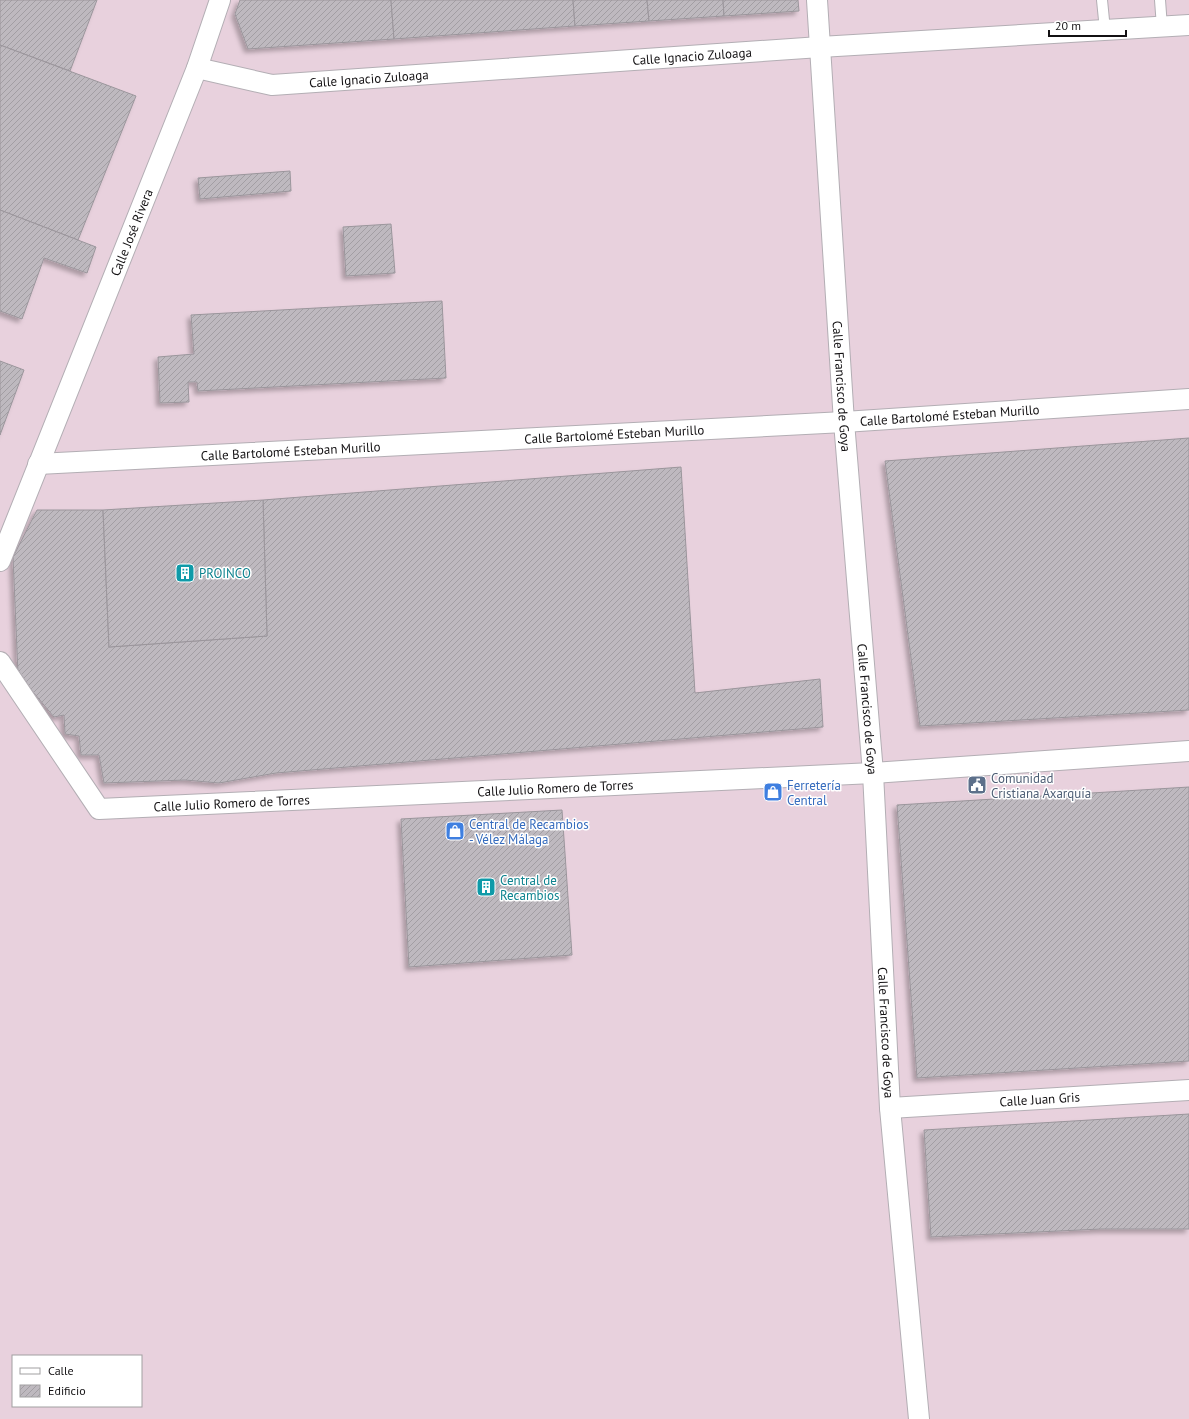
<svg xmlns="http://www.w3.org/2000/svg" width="1189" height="1419" font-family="'PT Sans',sans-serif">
  <defs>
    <pattern id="building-hatch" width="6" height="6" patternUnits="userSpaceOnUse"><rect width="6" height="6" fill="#beb9bf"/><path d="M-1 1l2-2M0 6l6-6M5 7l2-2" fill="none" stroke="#a29ea3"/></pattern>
    <filter id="shadow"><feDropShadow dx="-3.5" dy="3.5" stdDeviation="2" flood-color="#0004"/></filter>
  </defs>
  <rect width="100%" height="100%" fill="#e5e0e6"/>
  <path fill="#e8d1dd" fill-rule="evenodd" d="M 0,0 L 1189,0 L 1189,1419 L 0,1419 ZM 13,1356 L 141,1356 L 141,1406 L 13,1406 Z"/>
  <g fill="url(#building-hatch)" stroke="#9b969c" filter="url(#shadow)">
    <path d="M 0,0 L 97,0 L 70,71 L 0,45 Z"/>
    <path d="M 240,0 L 391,0 L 394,39 L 248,49 L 235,14 Z"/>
    <path d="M 391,0 L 573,0 L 575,26 L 394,39 Z"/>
    <path d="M 573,0 L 647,0 L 649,21 L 575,26 Z"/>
    <path d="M 647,0 L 723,0 L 724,16 L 649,21 Z"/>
    <path d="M 723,0 L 798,0 L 799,11 L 724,16 Z"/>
    <path d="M 0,45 L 136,96 L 78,240 L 0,210 Z"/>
    <path d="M 290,171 L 291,191 L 200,199 L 198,178 Z"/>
    <path d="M 0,210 L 96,247 L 87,273 L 44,258 L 22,319 L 0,311 Z"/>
    <path d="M 391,224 L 395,273 L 346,276 L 343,227 Z"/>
    <path d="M 442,301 L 446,378 L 198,391 L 197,382 L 188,382 L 189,402 L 160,403 L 158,357 L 194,354 L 191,315 Z"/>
    <path d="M 0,361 L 24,370 L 0,435 Z"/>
    <path d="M 1189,438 L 1189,710 L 920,726 L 885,461 Z"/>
    <path d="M 681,467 L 695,693 L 820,679 L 823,727 L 276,773 L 219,783 L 185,780 L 104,783 L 99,755 L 81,755 L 79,736 L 65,734 L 64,715 L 54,717 L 18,674 L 13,557 L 37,510 L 103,510 L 109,647 L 267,636 L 263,500 Z"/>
    <path d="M 263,500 L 267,636 L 109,647 L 103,510 Z"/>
    <path d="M 1189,787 L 1189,1061 L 917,1078 L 897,805 Z"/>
    <path d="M 562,810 L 572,955 L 409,967 L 401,819 Z"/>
    <path d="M 1189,1114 L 1189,1229 L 1101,1229 L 931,1237 L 924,1130 Z"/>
  </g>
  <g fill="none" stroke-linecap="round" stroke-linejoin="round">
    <defs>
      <g id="service">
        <path d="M 1102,0 L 1105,30"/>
        <path d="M 1160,0 L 1162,27"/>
      </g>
      <g id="minor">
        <path id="s1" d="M 817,0 L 844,422 L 873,773 L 890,1108 L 919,1419"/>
        <path id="s2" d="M 197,68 L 272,85 L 820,47 L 1189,25"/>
        <path id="s3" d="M 38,464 L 844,422 L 1189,399"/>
        <path id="s4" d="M 0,561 L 197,68 L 220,0"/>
        <path id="s5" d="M 0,662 L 99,809 L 873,773 L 1189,751"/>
        <path id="s6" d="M 890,1108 L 1189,1090"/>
      </g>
    </defs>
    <use href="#service" stroke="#b3aeb4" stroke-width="12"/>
    <use href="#minor" stroke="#b3aeb4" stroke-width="22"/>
    <use href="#service" stroke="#fff" stroke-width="10"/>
    <use href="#minor" stroke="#fff" stroke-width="20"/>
  </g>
  <defs>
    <symbol id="building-square" viewBox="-11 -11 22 22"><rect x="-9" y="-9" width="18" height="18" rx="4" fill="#0f9aa8" stroke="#fff"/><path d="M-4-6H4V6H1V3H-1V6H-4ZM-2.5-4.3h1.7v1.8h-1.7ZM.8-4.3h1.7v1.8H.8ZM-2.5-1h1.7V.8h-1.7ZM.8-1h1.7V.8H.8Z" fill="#fff"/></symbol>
    <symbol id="civic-square" viewBox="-11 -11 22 22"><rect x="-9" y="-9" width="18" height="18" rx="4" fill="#5c6f8a" stroke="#fff"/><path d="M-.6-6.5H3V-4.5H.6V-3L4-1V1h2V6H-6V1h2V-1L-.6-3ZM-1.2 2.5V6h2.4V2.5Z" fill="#fff"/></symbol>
    <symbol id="shop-square" viewBox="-11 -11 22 22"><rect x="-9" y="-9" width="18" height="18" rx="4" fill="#3f7fe0" stroke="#fff"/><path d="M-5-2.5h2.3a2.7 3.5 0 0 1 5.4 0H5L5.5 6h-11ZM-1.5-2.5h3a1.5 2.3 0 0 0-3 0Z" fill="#fff"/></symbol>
  </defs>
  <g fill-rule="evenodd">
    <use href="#building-square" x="174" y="562" width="22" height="22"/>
    <use href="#civic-square" x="966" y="774" width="22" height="22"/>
    <use href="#shop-square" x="762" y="781" width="22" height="22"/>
    <use href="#shop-square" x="444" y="820" width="22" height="22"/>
    <use href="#building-square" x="475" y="876" width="22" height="22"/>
  </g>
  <g text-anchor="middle" stroke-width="3" stroke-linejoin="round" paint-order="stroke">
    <g font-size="13" fill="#131113" stroke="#fff">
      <text dy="5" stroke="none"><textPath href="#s2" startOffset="498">Calle Ignacio Zuloaga</textPath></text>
      <text dy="5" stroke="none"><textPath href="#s2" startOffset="174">Calle Ignacio Zuloaga</textPath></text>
      <text dy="5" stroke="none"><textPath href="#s4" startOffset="354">Calle José Rivera</textPath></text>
      <text dy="5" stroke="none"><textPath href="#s1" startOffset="387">Calle Francisco de Goya</textPath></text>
      <text dy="5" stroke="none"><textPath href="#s3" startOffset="913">Calle Bartolomé Esteban Murillo</textPath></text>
      <text dy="5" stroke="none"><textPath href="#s3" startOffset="577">Calle Bartolomé Esteban Murillo</textPath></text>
      <text dy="5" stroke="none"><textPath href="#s3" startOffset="253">Calle Bartolomé Esteban Murillo</textPath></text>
      <text dy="5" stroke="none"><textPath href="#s1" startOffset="711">Calle Francisco de Goya</textPath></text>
      <text dy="5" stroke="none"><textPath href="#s5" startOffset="634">Calle Julio Romero de Torres</textPath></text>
      <text dy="5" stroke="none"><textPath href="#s5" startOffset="310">Calle Julio Romero de Torres</textPath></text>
      <text dy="5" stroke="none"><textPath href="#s1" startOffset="1035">Calle Francisco de Goya</textPath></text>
      <text dy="5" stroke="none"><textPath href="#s6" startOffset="150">Calle Juan Gris</textPath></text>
    </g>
    <g font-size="13" fill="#0d838f" stroke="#fff" text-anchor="start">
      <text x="199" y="578">PROINCO</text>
      <text x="500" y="885">Central de<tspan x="500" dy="15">Recambios</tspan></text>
    </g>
    <g font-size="13" fill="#4e5e75" stroke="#fff" text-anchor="start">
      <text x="991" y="783">Comunidad<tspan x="991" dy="15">Cristiana Axarquía</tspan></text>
    </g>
    <g font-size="13" fill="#366cbe" stroke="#fff" text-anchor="start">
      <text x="787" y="790">Ferretería<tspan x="787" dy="15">Central</tspan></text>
      <text x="469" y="829">Central de Recambios<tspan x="469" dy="15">- Vélez Málaga</tspan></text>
    </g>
  </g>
  <rect x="12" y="1355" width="130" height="52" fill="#ffffff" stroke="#a1a0a1"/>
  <rect x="20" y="1368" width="20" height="6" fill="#ffffff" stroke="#a1a0a1"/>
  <text x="48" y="1375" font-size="12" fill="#131113">Calle</text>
  <rect x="20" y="1385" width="20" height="12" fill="url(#building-hatch)" stroke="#a1a0a1"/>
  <text x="48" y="1395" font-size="12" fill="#131113">Edificio</text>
  <path d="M1049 30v6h77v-6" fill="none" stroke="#131113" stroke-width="2"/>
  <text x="1055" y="30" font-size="12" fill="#131113" stroke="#ffffff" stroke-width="3" paint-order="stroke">20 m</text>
</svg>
